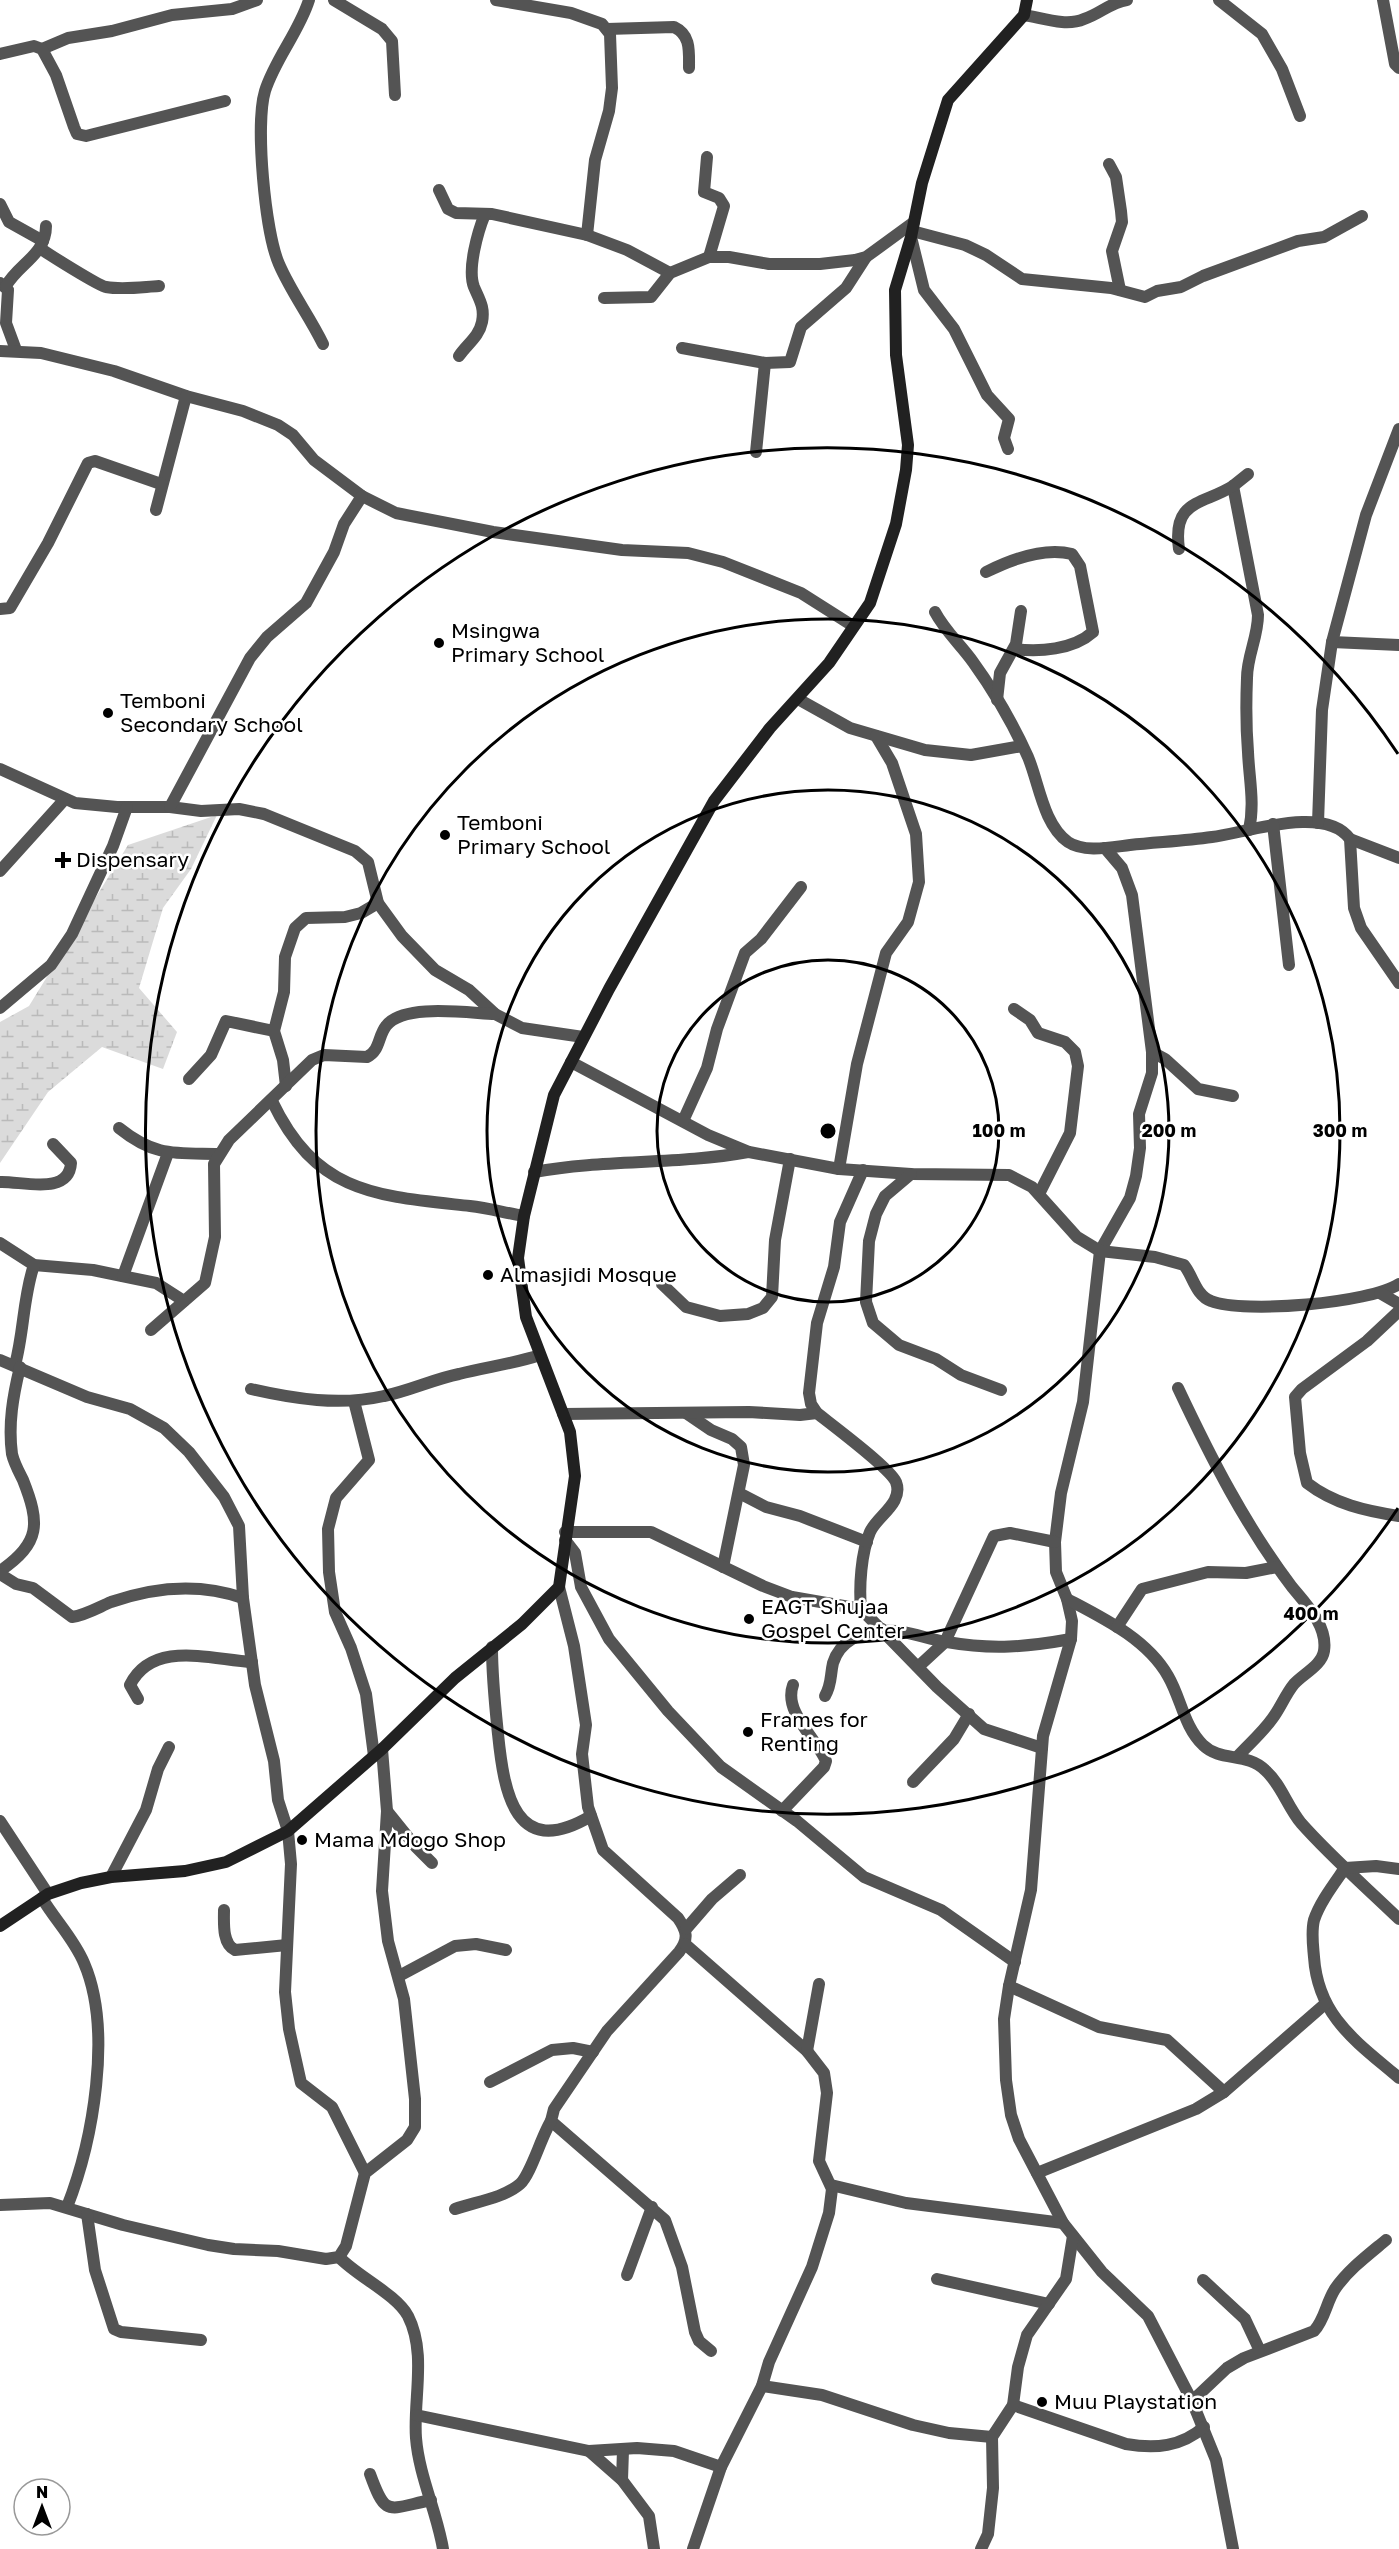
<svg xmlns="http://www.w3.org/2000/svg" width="1399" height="2549" font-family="'Golos Text',sans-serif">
  <defs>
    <pattern id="wetland-marsh" width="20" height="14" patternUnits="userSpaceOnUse" patternTransform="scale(1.5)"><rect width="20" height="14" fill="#dbdbdb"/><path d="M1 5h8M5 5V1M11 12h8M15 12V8" fill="none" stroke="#bababa"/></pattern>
  </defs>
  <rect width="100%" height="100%" fill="#fff"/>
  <path fill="url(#wetland-marsh)" d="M 217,815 L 191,869 L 163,908 L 139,988 L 177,1032 L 163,1069 L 102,1047 L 48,1092 L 0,1163 L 0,1022 L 29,1006 L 128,845 Z"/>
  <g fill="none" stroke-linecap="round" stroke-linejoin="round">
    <g stroke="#545454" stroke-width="12">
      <path d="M 309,0 C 299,32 275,59 265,91 C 255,124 265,232 279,264 C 291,292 310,317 323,344"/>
      <path d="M 334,0 L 382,29 L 392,41 L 395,95"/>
      <path d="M 496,0 L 571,13 L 602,24 L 610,34 L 612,88 L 609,111 L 595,160 L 587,235"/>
      <path d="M 1219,0 L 1262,34 L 1282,69 L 1300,116"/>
      <path d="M 1383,0 L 1395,64 L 1399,68"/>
      <path d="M 1024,15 C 1043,18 1066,27 1084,19 C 1100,14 1111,2 1127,0"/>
      <path d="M 607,29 L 674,27 C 691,35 689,51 689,68"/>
      <path d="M 42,49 L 68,38 L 112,31 L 172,15 L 232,9 L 257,0"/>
      <path d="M 0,54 L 34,46 L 42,49 L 56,75 L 74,127 L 77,134 L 86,136 L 225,101"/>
      <path d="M 707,157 L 704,192 L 719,198 L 724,206 L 709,257"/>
      <path d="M 1109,164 L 1116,177 L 1121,211 L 1122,222 L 1112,251 L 1120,290"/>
      <path d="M 439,190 L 448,209 L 456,213 L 492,214 L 587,235 L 627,250 L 670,273"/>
      <path d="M 0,204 L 9,222 L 43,241"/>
      <path d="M 912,231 L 965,245 L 986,255 L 1022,279 L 1111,288 L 1145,297 L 1157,291 L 1181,287 L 1203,276 L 1298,241 L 1324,237 L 1362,216"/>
      <path d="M 911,237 L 924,290 L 954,329 L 987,395 L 1009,419 L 1004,438 L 1008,449"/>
      <path d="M 40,248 C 48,254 99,286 106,287 C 123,290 142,287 159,286"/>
      <path d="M 0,283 L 8,290 L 6,323 L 16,350"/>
      <path d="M 6,286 C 18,264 46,255 46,226"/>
      <path d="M 604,298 L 651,297 L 670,273 L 709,257 L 729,257 L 769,264 L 820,264 L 855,260 L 866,257 L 914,222"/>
      <path d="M 682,348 L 765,363 L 790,362 L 801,327 L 846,288 L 866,257"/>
      <path d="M 0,351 L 41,353 L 114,371 L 186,396 L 243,411 L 278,425 L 293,435 L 314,460 L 362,496 L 396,513 L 493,532 L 622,550 L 688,553 L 723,562 L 801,593 L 853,626"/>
      <path d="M 459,356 C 467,344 479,337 482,322 C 485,307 479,299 474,287 C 467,269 478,231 485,214"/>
      <path d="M 756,452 L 765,363"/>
      <path d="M 1233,486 L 1258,615 C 1258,637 1247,656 1247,678 C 1246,702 1246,727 1248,752 C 1249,778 1255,803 1249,830"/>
      <path d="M 156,510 L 186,396"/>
      <path d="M 1179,549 C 1172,499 1203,505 1233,486 C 1238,482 1243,478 1248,474"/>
      <path d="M 986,572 C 1010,560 1045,547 1072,554 L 1080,566 L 1093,632 C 1073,650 1039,652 1014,649"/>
      <path d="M 0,609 L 10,608 L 48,543 L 88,463 L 95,461 L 161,484"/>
      <path d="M 935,612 C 945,631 961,645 973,662 C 994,691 1013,724 1028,757 C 1039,783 1043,824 1068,842 C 1084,853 1112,847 1130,845 C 1157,842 1184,841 1212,837 C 1246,833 1325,804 1350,839 L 1354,908 L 1361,928 L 1399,983"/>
      <path d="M 1332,642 L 1399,645"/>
      <path d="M 798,699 L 850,728 L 925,750 L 971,755 L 1022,746"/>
      <path d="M 997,700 L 1000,673 L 1016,644 L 1021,611"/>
      <path d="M 0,769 L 75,803 L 117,807 L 170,807 L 201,811 L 239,809 L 264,814 L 355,851 L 368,862 L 378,903 L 402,936 L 435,970 L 469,990 L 495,1014 L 522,1028 L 583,1037"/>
      <path d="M 170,807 L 250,658 L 267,637 L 306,603 L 334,552 L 344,524 L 362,496"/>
      <path d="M 1318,823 L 1322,710 L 1332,642 L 1366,515 L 1399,429"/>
      <path d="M 1273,824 L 1289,965"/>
      <path d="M 1350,839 L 1399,858"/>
      <path d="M 1105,848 L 1122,868 L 1132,895 L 1152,1052 L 1152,1073 L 1139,1114 L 1140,1148 L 1136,1176 L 1130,1198 L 1100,1251 L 1083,1402 L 1061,1493 L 1055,1542 L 1056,1572 L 1067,1599 L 1072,1621 L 1071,1639 L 1043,1736 L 1031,1890 L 1009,1986 L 1004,2019 L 1006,2080 L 1011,2115 L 1019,2139 L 1063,2223 L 1102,2272 L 1148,2316 L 1192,2401 L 1216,2460 L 1233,2549"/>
      <path d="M 0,871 L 65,799"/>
      <path d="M 0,1008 L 51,965 L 72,934 L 113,846 L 127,807"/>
      <path d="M 1014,1009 L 1030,1020 L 1038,1033 L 1065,1042 L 1075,1052 L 1078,1066 L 1070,1133 L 1039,1194"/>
      <path d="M 1152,1052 L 1165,1059 L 1198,1089 L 1233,1096"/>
      <path d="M 571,1062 L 708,1135 L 749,1152 L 839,1169 L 911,1174 L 1009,1175 L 1032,1187 L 1077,1237 L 1100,1251 L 1155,1257 L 1184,1265 C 1193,1276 1196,1296 1211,1301 C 1244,1314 1370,1303 1399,1284"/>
      <path d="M 189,1079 L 211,1055 L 226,1021 L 274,1031"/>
      <path d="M 286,1086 L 283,1060 L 274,1031 L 284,992 L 285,957 L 295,928 L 306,918 L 345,917 L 361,913 L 378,903"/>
      <path d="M 272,1101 C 317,1195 378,1196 470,1206 C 488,1208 506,1213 524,1216"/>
      <path d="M 683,1121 L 707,1068 L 717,1029 L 745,953 L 761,939 L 801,887"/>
      <path d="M 119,1128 C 155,1157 175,1153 218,1154"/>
      <path d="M 839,1169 L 857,1064 L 886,953 L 908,922 L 919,882 L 916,834 L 892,763 L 876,736"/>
      <path d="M 863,1170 L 840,1222 L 834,1267 L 817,1323 L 809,1393 L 811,1404 L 817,1413 C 832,1425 890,1468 896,1482 C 904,1503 877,1516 870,1532 C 861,1553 859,1587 861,1609 L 937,1687 L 984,1729 L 1042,1748"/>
      <path d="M 534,1172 C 605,1159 677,1165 748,1152"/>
      <path d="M 911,1174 L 885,1196 L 876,1214 L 869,1241 L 866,1302 L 873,1323 L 899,1345 L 936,1359 L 961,1375 L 1001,1390"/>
      <path d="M 0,1182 C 22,1181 69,1196 71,1163 L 53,1144"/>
      <path d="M 0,1243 L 34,1265 L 93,1270 L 156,1283 L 184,1301"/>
      <path d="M 123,1276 L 168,1153"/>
      <path d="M 662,1284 L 686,1307 L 720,1316 L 748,1314 L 763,1308 L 772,1297 L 775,1240 L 790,1159"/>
      <path d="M 1380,1293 L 1399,1304"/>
      <path d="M 1399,1311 L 1367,1341 L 1302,1389 L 1295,1397 L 1300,1453 L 1307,1483 C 1334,1504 1366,1511 1399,1516"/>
      <path d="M 151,1330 L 205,1283 L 215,1237 L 214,1164 L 229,1140 L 312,1060 L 324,1055 L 367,1057 C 380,1051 378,1036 386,1026 C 403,1003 468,1013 495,1014"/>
      <path d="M 0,1360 L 87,1397 L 130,1409 L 164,1428 L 189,1452 L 224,1497 L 239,1526 L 243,1598 L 255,1685 L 274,1761 L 278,1800 L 288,1831 L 291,1864 L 285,1992 L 289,2029 L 301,2083 L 332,2107 L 365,2173"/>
      <path d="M 15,1365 C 24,1332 23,1297 34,1265"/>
      <path d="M 1178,1388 C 1211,1458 1245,1525 1292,1587 C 1306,1604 1328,1626 1324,1651 C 1322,1665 1303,1674 1294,1684 C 1285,1695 1280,1709 1272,1719 C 1262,1733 1249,1744 1238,1756"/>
      <path d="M 251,1389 C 294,1399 340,1406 384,1396 C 409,1391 434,1379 459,1374 C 486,1367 513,1364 540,1355"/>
      <path d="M 354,1401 L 369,1460 L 336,1498 L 328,1529 L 329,1572 L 335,1612 L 351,1648 L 366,1694 L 374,1756"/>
      <path d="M 686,1413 L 711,1430 L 732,1439 L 741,1447 L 744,1465 L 723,1567"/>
      <path d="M 563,1414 L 749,1412 L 800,1415 L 817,1413"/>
      <path d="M 739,1493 L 766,1507 L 800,1516 L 867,1542"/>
      <path d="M 565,1532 L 651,1532 L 763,1586 L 792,1597 L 861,1609"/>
      <path d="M 565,1540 L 575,1553 L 581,1587 L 609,1639 L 668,1711 L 721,1767 L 797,1821 L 864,1877 L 941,1910 L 1015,1962"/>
      <path d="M 0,1571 C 41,1543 40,1523 23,1480 C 19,1472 14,1463 12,1454 C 8,1424 13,1396 20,1367"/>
      <path d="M 0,1574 L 16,1584 L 33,1588 L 72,1617 C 86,1615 99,1607 111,1602 C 154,1587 200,1583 243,1598"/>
      <path d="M 559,1587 L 574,1646 L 586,1725 L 582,1754 L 588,1807 L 603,1850 L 678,1918 C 687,1931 689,1939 679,1952 L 607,2031 L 554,2109 L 551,2121 L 665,2220 L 682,2267 L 695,2332 L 699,2341 L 711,2351"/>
      <path d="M 1067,1599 C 1103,1618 1147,1639 1168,1676 C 1181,1698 1184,1727 1203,1745 C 1220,1762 1247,1752 1265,1770 C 1281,1784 1287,1806 1301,1823 C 1331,1857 1366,1887 1399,1919"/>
      <path d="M 1117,1627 L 1142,1589 L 1208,1572 L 1246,1573 L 1277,1567"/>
      <path d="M 883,1631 C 906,1629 925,1639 947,1642 C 992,1650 1027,1647 1071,1639"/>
      <path d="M 492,1647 C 492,1678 495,1705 498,1734 C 504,1793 515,1861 591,1816"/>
      <path d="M 919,1666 L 945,1642 L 994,1536 L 1010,1533 L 1055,1542"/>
      <path d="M 825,1696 C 832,1684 830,1676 833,1663 C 840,1640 861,1633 882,1629"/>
      <path d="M 138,1699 L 130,1685 C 153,1639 212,1660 252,1662"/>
      <path d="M 913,1782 L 954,1739 L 969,1714"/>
      <path d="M 387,1811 L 416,1847 L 432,1863"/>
      <path d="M 782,1811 L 824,1767 L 826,1761 C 817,1739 783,1712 793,1685"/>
      <path d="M 0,1821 L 48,1894"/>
      <path d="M 1399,1869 L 1376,1866 L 1345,1868 C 1334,1884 1320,1902 1314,1920 C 1311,1932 1313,1945 1314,1957 C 1318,2017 1357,2042 1399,2078"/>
      <path d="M 111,1877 L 146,1810 L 158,1769 L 169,1747"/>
      <path d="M 42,1898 C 55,1920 74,1939 84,1963 C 113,2030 93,2141 67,2207"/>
      <path d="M 224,1910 C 224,1922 222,1944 235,1950 L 287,1945"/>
      <path d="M 686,1929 L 712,1899 L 740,1875"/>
      <path d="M 685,1944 L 807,2051 L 824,2073 L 827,2093 L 819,2161 L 832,2189 L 829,2213 L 812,2267 L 769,2362 L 762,2386 L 721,2467 L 693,2549"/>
      <path d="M 399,1976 L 455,1946 L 476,1944 L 506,1950"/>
      <path d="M 1009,1986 L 1099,2027 L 1167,2040 L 1224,2092"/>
      <path d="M 807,2051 L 819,1984"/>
      <path d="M 490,2082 L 552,2050 L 573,2048 L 593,2052"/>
      <path d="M 1037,2173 L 1196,2109 L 1224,2092 L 1325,2004"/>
      <path d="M 831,2185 L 906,2203 L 1063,2223"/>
      <path d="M 0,2205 L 50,2203 L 123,2225 L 208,2245 L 234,2249 L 278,2251 L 326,2259 L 339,2257 L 346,2246 L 365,2173 L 407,2140 L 415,2127 L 415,2099 L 404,1999 L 388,1941 L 382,1891 L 387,1811 L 382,1749"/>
      <path d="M 455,2209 C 475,2202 504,2198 520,2184 C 531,2174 541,2137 551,2121"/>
      <path d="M 87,2214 L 95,2270 L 114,2329 L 121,2332 L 201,2340"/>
      <path d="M 339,2257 C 358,2277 396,2294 408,2316 C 427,2353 413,2400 416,2438 C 419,2476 437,2512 443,2549"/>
      <path d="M 627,2275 L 652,2207"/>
      <path d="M 937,2279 L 1049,2304"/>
      <path d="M 1203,2280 L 1245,2319 L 1260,2351"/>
      <path d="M 762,2386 L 822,2395 L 913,2425 L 949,2433 L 992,2437"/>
      <path d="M 1192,2401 L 1227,2368 L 1244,2358 L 1314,2331 C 1325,2319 1326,2303 1335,2289 C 1348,2270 1368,2255 1386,2240"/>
      <path d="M 1013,2405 L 1126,2444 C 1155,2449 1181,2447 1204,2427"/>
      <path d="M 416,2415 L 589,2451 L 637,2448 L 674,2451 L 721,2467"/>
      <path d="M 589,2451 L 622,2480 L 649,2516 L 654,2549"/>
      <path d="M 370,2474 C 386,2518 387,2509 431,2500"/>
      <path d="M 622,2480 L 623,2450"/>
      <path d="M 981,2549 L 988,2534 L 993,2488 L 992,2437 L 1013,2405 L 1018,2367 L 1027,2335 L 1066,2279 L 1073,2236"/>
    </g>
    <path stroke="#212121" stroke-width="12" d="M 0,1926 L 48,1894 L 81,1883 L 111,1877 L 185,1871 L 226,1862 L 288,1831 L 382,1749 L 455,1678 L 522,1624 L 559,1587 L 575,1476 L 570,1432 L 526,1317 L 518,1258 L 524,1216 L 554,1095 L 609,989 L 714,801 L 770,728 L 829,663 L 870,603 L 896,524 L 906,470 L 908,445 L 896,355 L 895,290 L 911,237 L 922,183 L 948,100 L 1024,15 L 1027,0"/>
  </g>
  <g fill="none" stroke="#000" stroke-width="3">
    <circle cx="828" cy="1131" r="171"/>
    <circle cx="828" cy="1131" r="341"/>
    <circle cx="828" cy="1131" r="512"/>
    <path d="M1398 1508A683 683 0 1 1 1398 754"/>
  </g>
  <g fill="#000" stroke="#fff" stroke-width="2">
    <circle cx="439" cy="643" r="6"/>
    <circle cx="108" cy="713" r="6"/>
    <circle cx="445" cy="835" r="6"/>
    <path d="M60 851h6v6h6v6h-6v6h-6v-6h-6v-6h6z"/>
    <circle cx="488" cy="1275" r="6"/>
    <circle cx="749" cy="1619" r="6"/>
    <circle cx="748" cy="1732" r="6"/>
    <circle cx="302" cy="1840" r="6"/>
    <circle cx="1042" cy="2402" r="6"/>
  </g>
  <g text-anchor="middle" stroke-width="5" stroke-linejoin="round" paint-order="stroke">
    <g font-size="21" fill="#000" stroke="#fff" text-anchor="start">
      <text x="451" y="638">Msingwa<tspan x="451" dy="24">Primary School</tspan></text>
      <text x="120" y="708">Temboni<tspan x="120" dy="24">Secondary School</tspan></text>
      <text x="457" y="830">Temboni<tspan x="457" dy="24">Primary School</tspan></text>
      <text x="76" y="867">Dispensary</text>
      <text x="500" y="1282">Almasjidi Mosque</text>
      <text x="761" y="1614">EAGT Shujaa<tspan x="761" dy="24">Gospel Center</tspan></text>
      <text x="760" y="1727">Frames for<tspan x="760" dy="24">Renting</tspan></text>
      <text x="314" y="1847">Mama Mdogo Shop</text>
      <text x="1054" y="2409">Muu Playstation</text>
    </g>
  </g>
  <circle cx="828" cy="1131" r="9" fill="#000" stroke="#fff" stroke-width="3"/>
  <g font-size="18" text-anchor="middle" font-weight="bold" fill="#000" stroke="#fff" stroke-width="5" stroke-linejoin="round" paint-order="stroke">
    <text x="999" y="1137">100 m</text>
    <text x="1169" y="1137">200 m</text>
    <text x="1340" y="1137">300 m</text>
    <text x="1311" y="1620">400 m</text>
  </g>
  <g transform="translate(42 2507)"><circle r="28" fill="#ffffff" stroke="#999999" stroke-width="1.5"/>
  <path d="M0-4.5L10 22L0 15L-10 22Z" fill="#000000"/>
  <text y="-9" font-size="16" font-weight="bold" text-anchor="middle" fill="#000000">N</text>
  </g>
</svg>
